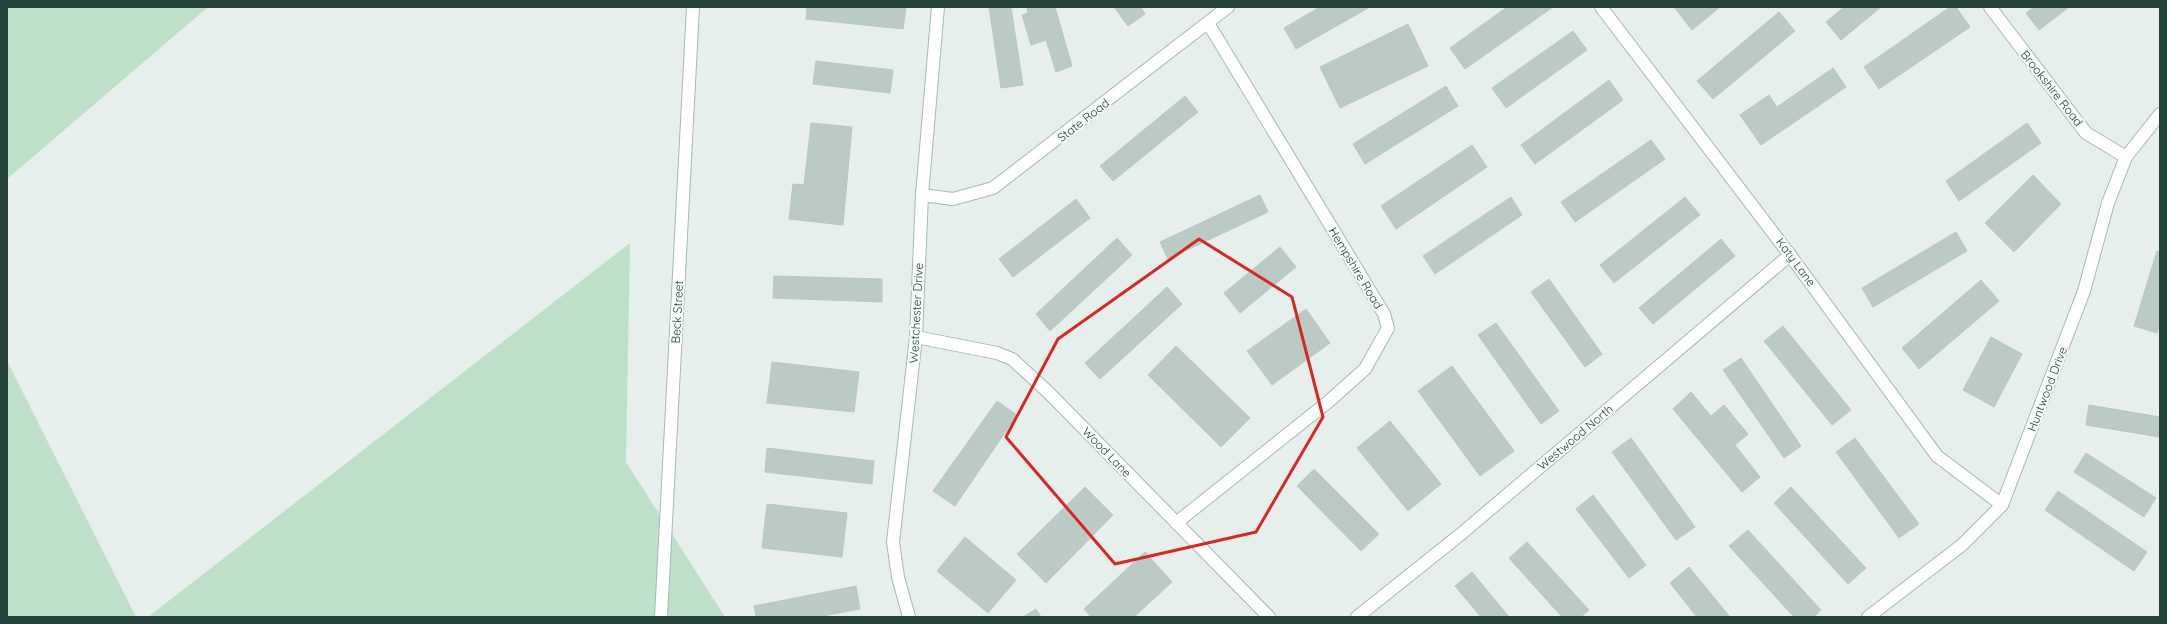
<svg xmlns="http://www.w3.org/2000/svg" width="2167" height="624" viewBox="0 0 2167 624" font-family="Quicksand,sans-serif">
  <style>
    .green { fill: #bfe0c8 }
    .building { fill: #bbcac4; stroke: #b8c9c2 }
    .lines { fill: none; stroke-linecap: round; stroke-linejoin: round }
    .service-casing { stroke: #a8b8b2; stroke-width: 14 }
    .tertiary-casing { stroke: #a8b8b2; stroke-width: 14 }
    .service { stroke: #fff; stroke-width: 12 }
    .tertiary { stroke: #fff; stroke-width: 12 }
    .marked { fill: none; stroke: #d62828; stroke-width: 3; stroke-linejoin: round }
    .labels { text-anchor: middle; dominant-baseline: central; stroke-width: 4; stroke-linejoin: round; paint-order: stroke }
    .street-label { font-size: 12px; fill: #24423a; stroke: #f7fbf9 }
  </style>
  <rect width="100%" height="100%" fill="#e6efeb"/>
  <g class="green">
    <path d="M 7,7 L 208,7 L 7,179 Z"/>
    <path d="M 630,243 L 626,462 L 725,617 L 148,617 Z"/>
    <path d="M 7,361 L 136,617 L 7,617 Z"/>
  </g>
  <g class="building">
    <path d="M 807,7 L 906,7 L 903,29 L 806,19 Z"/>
    <path d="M 989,7 L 1011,7 L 1023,85 L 1001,88 Z"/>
    <path d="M 1027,7 L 1055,7 L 1072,66 L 1056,72 L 1046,40 L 1031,45 L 1022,15 L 1028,13 Z"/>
    <path d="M 1114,7 L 1141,7 L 1145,14 L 1128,26 Z"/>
    <path d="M 1320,7 L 1370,7 L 1296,49 L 1284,28 Z"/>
    <path d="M 1507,7 L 1553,7 L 1465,69 L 1450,48 Z"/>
    <path d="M 1674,7 L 1720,7 L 1692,30 Z"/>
    <path d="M 1844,7 L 1881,7 L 1841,40 L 1826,22 Z"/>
    <path d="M 1950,7 L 1956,7 L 1970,27 L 1879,89 L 1864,67 Z"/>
    <path d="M 2034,7 L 2069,7 L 2039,30 L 2026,13 Z"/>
    <path d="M 1779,12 L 1795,31 L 1713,99 L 1697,81 Z"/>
    <path d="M 1408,24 L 1428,66 L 1340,108 L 1320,67 Z"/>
    <path d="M 1573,31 L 1587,50 L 1506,108 L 1492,88 Z"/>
    <path d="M 816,61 L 893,70 L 890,93 L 813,84 Z"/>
    <path d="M 1833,68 L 1846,87 L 1761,145 L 1740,115 L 1769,95 L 1777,107 Z"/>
    <path d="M 1609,80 L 1623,100 L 1535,164 L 1521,145 Z"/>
    <path d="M 1446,86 L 1458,106 L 1365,164 L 1353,144 Z"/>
    <path d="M 1185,96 L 1198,112 L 1113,181 L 1100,166 Z"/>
    <path d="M 811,123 L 852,127 L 843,225 L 789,219 L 793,184 L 804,185 Z"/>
    <path d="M 2027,123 L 2041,143 L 1959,201 L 1946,181 Z"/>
    <path d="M 1651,140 L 1665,159 L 1575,222 L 1561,202 Z"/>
    <path d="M 1472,145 L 1487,167 L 1396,229 L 1381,206 Z"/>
    <path d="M 2033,175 L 2061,204 L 2014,252 L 1985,223 Z"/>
    <path d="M 1260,195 L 1268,212 L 1168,259 L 1160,242 Z"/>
    <path d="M 1511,197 L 1522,215 L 1435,274 L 1423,256 Z"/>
    <path d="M 1685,197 L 1700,215 L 1614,283 L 1600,265 Z"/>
    <path d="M 1076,199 L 1090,218 L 1013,277 L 999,259 Z"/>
    <path d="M 1956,232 L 1967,251 L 1873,307 L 1862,288 Z"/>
    <path d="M 1117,238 L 1132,255 L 1050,331 L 1036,314 Z"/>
    <path d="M 1721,239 L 1735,256 L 1653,324 L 1639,308 Z"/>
    <path d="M 1280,247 L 1296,267 L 1240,313 L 1224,293 Z"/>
    <path d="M 2157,251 L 2160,252 L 2160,322 L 2157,333 L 2134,326 Z"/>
    <path d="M 774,276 L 882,279 L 882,302 L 773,298 Z"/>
    <path d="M 1549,279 L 1602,354 L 1585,367 L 1531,292 Z"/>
    <path d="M 1981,280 L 1999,301 L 1919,369 L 1902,348 Z"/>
    <path d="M 1167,287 L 1182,304 L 1100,379 L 1085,363 Z"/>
    <path d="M 1306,309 L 1330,343 L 1272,385 L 1247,351 Z"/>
    <path d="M 1496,323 L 1559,411 L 1541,424 L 1478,335 Z"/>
    <path d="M 1783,326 L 1851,410 L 1832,425 L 1764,341 Z"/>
    <path d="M 1991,337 L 2022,354 L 1994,407 L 1963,390 Z"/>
    <path d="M 1176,346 L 1250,418 L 1221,447 L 1148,375 Z"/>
    <path d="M 1741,358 L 1801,446 L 1784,458 L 1723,370 Z"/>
    <path d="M 772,362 L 859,372 L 854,412 L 767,403 Z"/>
    <path d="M 1452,366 L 1514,451 L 1480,476 L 1418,391 Z"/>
    <path d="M 1691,392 L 1711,416 L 1724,405 L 1748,434 L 1735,445 L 1760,477 L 1742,492 L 1673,409 Z"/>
    <path d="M 997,401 L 1017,415 L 955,506 L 933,491 Z"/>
    <path d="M 2089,405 L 2160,417 L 2160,437 L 2086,425 Z"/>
    <path d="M 1390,421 L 1441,484 L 1408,511 L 1357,448 Z"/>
    <path d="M 1631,438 L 1695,527 L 1676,540 L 1612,452 Z"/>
    <path d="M 1855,438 L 1919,524 L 1899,538 L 1836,452 Z"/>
    <path d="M 767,448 L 874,461 L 872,484 L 765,472 Z"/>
    <path d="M 2086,453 L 2156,498 L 2144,517 L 2074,472 Z"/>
    <path d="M 1314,469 L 1379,534 L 1361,551 L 1297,486 Z"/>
    <path d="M 1085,487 L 1113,515 L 1046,583 L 1017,554 Z"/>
    <path d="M 1791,487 L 1866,568 L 1848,584 L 1774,503 Z"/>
    <path d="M 2058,491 L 2147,552 L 2134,571 L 2045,510 Z"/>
    <path d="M 1593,495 L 1646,565 L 1629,578 L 1576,509 Z"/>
    <path d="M 767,504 L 847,513 L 842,557 L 762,548 Z"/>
    <path d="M 1748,530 L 1821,610 L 1814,617 L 1794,617 L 1729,546 Z"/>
    <path d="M 965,537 L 1016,580 L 988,613 L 937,571 Z"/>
    <path d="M 1527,542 L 1589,610 L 1581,617 L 1562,617 L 1509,558 Z"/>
    <path d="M 1145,552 L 1172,582 L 1134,617 L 1091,617 L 1084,609 Z"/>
    <path d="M 1689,567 L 1730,617 L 1697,617 L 1670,583 Z"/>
    <path d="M 1472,572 L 1509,617 L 1481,617 L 1455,586 Z"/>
    <path d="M 856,586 L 860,609 L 818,617 L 756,617 L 754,606 Z"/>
    <path d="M 1036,609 L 1041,617 L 1023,617 Z"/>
  </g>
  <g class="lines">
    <g class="service-casing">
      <g id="service">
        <path d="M 1601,7 L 1790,255 L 1937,456 L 2002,505"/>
        <path d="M 1990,7 L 2086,133 L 2126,157"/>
        <path d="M 922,195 L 953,199 L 993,188 L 1228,7"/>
        <path d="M 916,337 L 997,353 L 1012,359 L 1048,392 L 1269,617"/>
        <path d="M 1176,523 L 1328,402 L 1365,369 L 1388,328 L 1384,314 L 1208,23"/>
        <path d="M 909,617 L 898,577 L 893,542 L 916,337 L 922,195 L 938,7"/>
        <path d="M 1357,617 L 1461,534 L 1790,255"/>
        <path d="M 1868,617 L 1962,545 L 2002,505 L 2084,291 L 2108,203 L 2126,157 L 2160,114"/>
      </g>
    </g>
    <g class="tertiary-casing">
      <path id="tertiary" d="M 661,617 L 693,7"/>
    </g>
    <use href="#service" class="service"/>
    <use href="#tertiary" class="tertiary"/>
  </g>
  <path class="marked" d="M 1199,239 L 1292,297 L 1323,417 L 1256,532 L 1115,564 L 1006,437 L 1058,339 Z"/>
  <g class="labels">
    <g class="street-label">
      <text transform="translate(2052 88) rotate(52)">Brookshire Road</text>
      <text transform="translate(1083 120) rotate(-38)">State Road</text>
      <text transform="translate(1796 262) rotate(53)">Katy Lane</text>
      <text transform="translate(1356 268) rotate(59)">Hempshire Road</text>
      <text transform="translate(677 312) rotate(-87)">Beck Street</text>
      <text transform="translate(916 313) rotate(-87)">Westchester Drive</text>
      <text transform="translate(2047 389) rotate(-69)">Huntwood Drive</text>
      <text transform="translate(1575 437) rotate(-40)">Westwood North</text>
      <text transform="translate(1107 452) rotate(46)">Wood Lane</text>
    </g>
  </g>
  <rect width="2167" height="624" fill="none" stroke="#24423a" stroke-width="16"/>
</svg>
